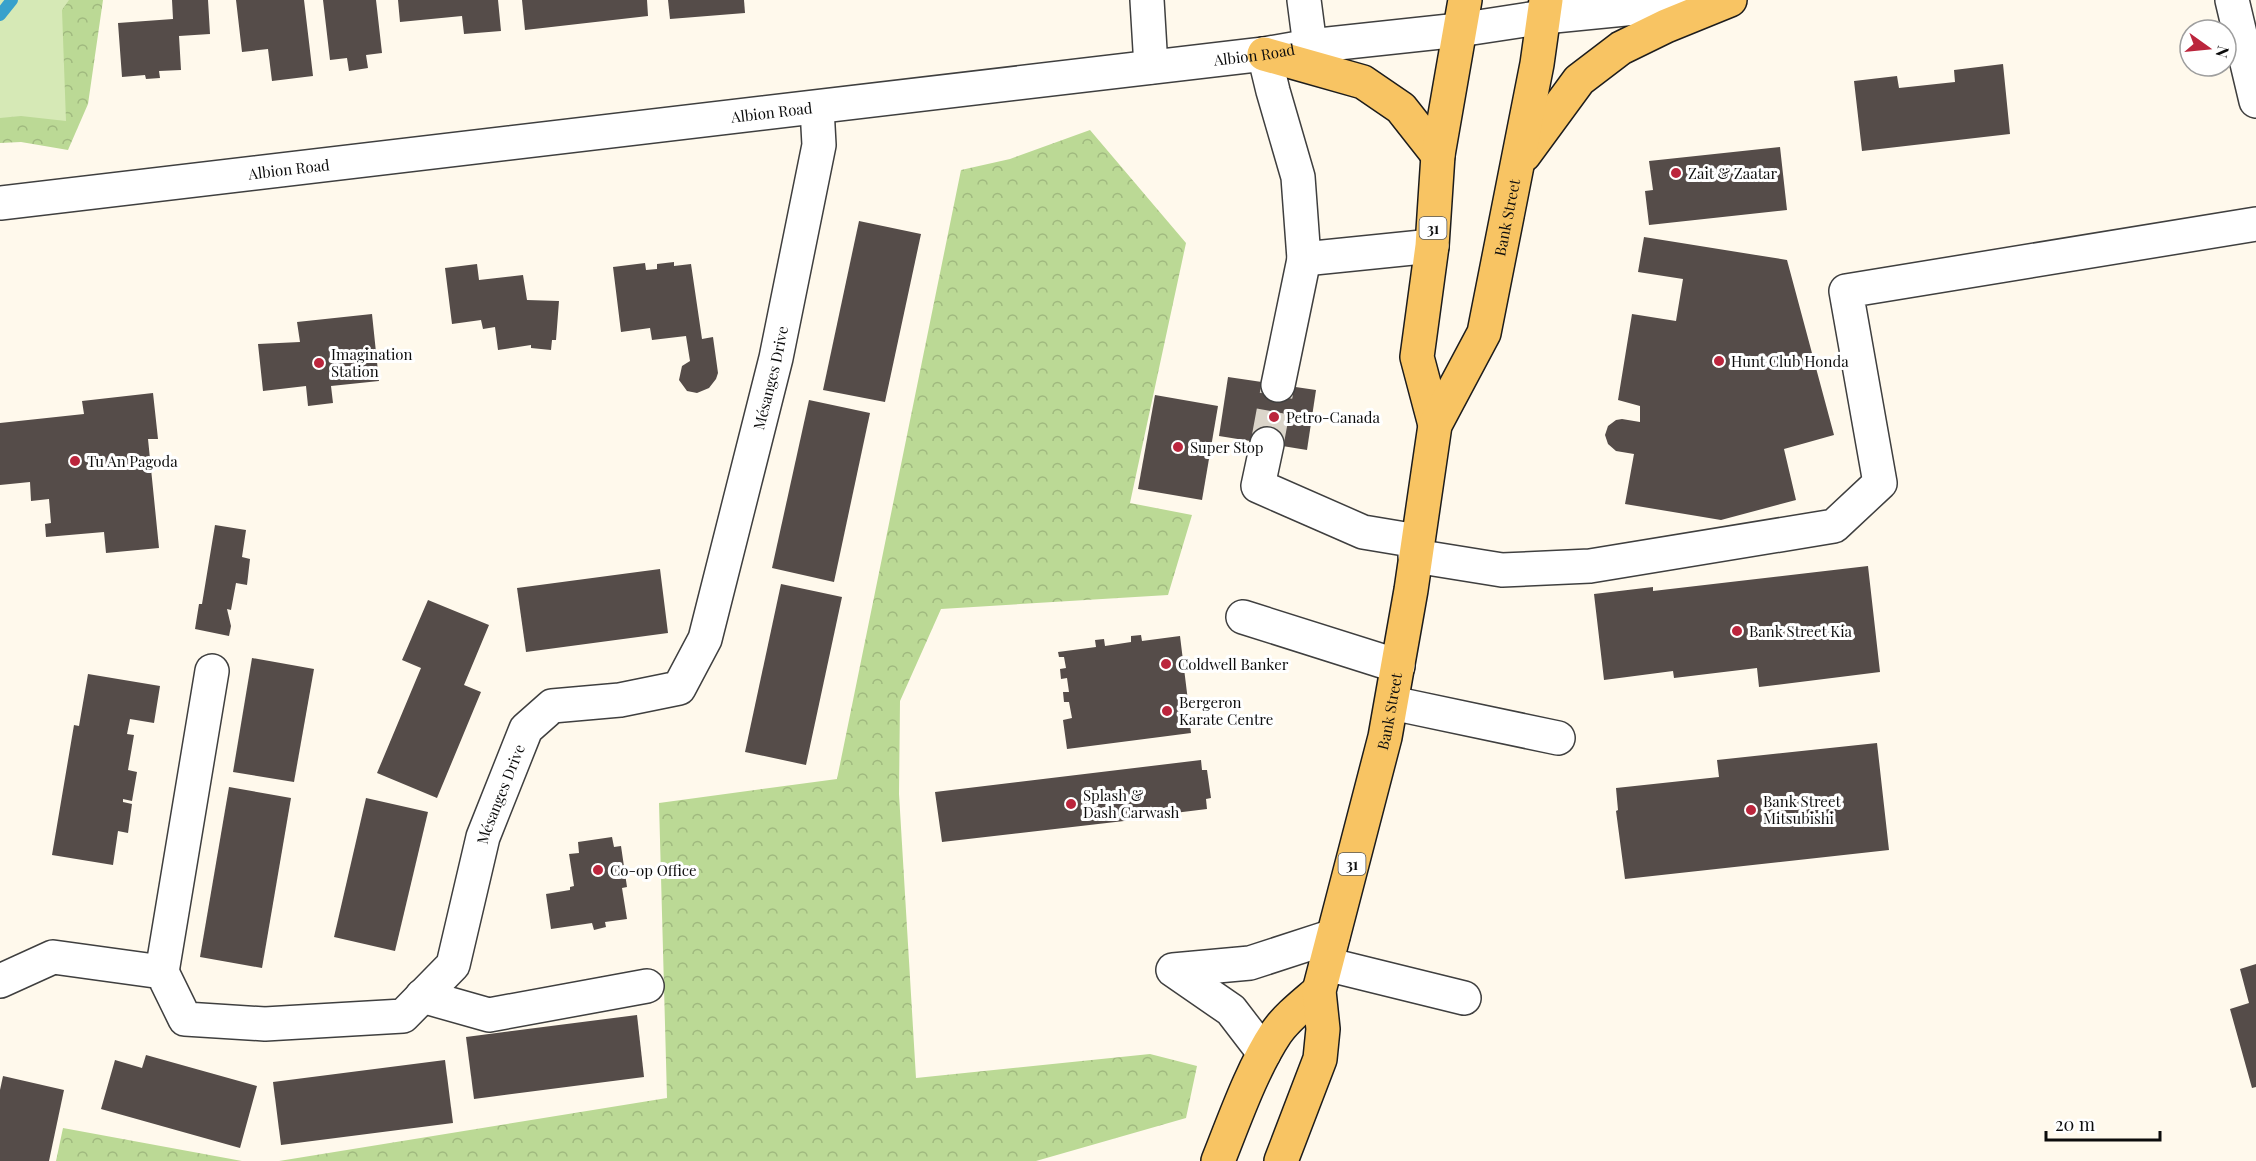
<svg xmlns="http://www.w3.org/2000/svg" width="2256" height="1161" viewBox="0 0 2256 1161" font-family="'Playfair Display',serif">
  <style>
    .forest { fill: url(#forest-crowns) }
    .park { fill: #d6e9b6 }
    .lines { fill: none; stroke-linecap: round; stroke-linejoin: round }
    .stream { stroke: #38a1cc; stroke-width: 12 }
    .building { fill: #554c49 }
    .minor-tunnel { stroke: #dbd5ca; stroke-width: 33; stroke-dasharray: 33 16; stroke-linecap: butt }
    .minor-casing { stroke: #3f3f3f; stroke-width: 36 }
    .major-casing { stroke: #1d1d1d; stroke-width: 36 }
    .minor { stroke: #fff; stroke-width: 33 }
    .major { stroke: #f8c463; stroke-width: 33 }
    .poi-dot { fill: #bb253c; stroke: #fff; stroke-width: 2 }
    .labels { text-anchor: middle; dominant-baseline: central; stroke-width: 6; stroke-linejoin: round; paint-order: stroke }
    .shield { fill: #fff; stroke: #555; stroke-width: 1.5 }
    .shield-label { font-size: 14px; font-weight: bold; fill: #0c0c0c }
    .street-label { font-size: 15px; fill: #0c0c0c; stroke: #fff }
    .poi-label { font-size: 15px; fill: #0c0c0c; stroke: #fff; text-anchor: start }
  </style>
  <defs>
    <pattern id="forest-crowns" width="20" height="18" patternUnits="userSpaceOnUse" patternTransform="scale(1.5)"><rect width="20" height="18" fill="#bbd995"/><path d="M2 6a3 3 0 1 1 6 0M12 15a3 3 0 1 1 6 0" fill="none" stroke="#a0b97f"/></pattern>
  </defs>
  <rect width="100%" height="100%" fill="#fff9ec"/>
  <g class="forest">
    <path d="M 0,0 L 103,0 L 88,104 L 68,150 L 21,142 L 0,143 Z"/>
    <path d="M 1090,130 L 1186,243 L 1130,503 L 1192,515 L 1168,595 L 941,609 L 900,701 L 899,794 L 916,1078 L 1150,1054 L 1197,1066 L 1186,1118 L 1036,1161 L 279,1161 L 667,1098 L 659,803 L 837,779 L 961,170 L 1010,159 Z"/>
    <path d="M 63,1128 L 242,1161 L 56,1161 Z"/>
  </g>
  <path class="park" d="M 0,0 L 69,0 L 62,10 L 66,121 L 21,116 L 0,118 Z"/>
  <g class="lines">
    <path class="stream" d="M 0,15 L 12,0"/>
  </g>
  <g class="building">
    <path d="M 172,0 L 208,0 L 210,34 L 179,36 L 181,70 L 159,71 L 160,78 L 146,79 L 145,75 L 122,77 L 118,23 L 173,19 Z"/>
    <path d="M 236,0 L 304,0 L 313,76 L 272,81 L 268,49 L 242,52 Z"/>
    <path d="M 323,0 L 376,0 L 382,53 L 366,55 L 368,68 L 349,71 L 347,58 L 330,60 Z"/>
    <path d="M 398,0 L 498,0 L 501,31 L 464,34 L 462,16 L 400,22 Z"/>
    <path d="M 522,0 L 647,0 L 648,16 L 525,30 Z"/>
    <path d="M 668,0 L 744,0 L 745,13 L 670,19 Z"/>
    <path d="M 2003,64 L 2010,134 L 1862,151 L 1854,81 L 1897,76 L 1899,88 L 1955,82 L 1954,70 Z"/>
    <path d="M 1780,147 L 1787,210 L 1649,225 L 1645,191 L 1653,190 L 1649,161 Z"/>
    <path d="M 859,221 L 921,234 L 885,402 L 823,390 Z"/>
    <path d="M 1644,237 L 1787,260 L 1834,435 L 1784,449 L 1796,500 L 1721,520 L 1625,504 L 1634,454 L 1616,451 L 1608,444 L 1605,435 L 1608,426 L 1616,420 L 1622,419 L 1640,422 L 1640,406 L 1618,400 L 1632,314 L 1676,321 L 1683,279 L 1638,272 Z"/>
    <path d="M 674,262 L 674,266 L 691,264 L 702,339 L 713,337 L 718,373 L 716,379 L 709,388 L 697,393 L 687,391 L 679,380 L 682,366 L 690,361 L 686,336 L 652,340 L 650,328 L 621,332 L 613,267 L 645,263 L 646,270 L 657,269 L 657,264 Z"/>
    <path d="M 477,264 L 479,280 L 523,275 L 527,300 L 559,301 L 556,340 L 552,340 L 551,350 L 531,348 L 531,345 L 498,350 L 495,327 L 483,329 L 481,320 L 452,324 L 445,268 Z"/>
    <path d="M 372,314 L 379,381 L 331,386 L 333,403 L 308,406 L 306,386 L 263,391 L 258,344 L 300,342 L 297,322 Z"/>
    <path d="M 1228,377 L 1316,390 L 1307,450 L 1219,436 Z"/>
    <path d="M 153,393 L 158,439 L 148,439 L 159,548 L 106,553 L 104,532 L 46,537 L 45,524 L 51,523 L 49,499 L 31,501 L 30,482 L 0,485 L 0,423 L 84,414 L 82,401 Z"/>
    <path d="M 1155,395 L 1218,406 L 1202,500 L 1138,489 Z"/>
    <path d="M 809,400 L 870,413 L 834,582 L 772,568 Z"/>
    <path d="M 215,525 L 246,530 L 242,557 L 250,559 L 247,585 L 236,583 L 231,610 L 227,609 L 231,626 L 229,636 L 195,629 L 199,604 L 202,604 Z"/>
    <path d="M 1868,566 L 1880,672 L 1759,687 L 1757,668 L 1674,678 L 1673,671 L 1604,680 L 1594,594 L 1653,587 L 1653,591 Z"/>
    <path d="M 660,569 L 668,633 L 526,652 L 517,588 Z"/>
    <path d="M 781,584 L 842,597 L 806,765 L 745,752 Z"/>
    <path d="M 428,600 L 489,625 L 464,685 L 481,692 L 437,798 L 377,773 L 421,668 L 402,660 Z"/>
    <path d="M 1141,635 L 1142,641 L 1180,636 L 1188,701 L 1182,701 L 1186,727 L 1190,726 L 1191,733 L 1067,749 L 1063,720 L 1072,718 L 1069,702 L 1064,702 L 1063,692 L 1069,692 L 1067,678 L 1061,679 L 1060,669 L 1066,668 L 1064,657 L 1059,657 L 1058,652 L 1096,647 L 1095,640 L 1104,639 L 1105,646 L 1131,642 L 1131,636 Z"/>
    <path d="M 252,658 L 314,669 L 294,782 L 233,772 Z"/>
    <path d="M 88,674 L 160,686 L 154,723 L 130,719 L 127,734 L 134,735 L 128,770 L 137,772 L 132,801 L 123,799 L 123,802 L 132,804 L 128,833 L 118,831 L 113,865 L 52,855 L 74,725 L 79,726 Z"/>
    <path d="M 1877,743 L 1889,850 L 1625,879 L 1616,811 L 1618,810 L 1616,788 L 1719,777 L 1717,760 Z"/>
    <path d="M 1201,760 L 1202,770 L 1207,770 L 1211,798 L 1206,799 L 1207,809 L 1150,816 L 1150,818 L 942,842 L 935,792 Z"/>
    <path d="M 229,787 L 291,798 L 262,968 L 200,957 Z"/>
    <path d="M 366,798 L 428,812 L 395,951 L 334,937 Z"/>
    <path d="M 612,837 L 614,847 L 621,846 L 627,887 L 622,888 L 627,919 L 605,922 L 606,927 L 594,930 L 592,923 L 551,929 L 546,894 L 570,890 L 570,887 L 574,886 L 569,854 L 579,853 L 578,842 Z"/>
    <path d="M 2256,964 L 2256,1087 L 2252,1088 L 2230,1009 L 2249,1003 L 2240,969 Z"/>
    <path d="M 637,1015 L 644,1077 L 474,1099 L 466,1037 Z"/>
    <path d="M 146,1055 L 257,1086 L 240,1148 L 101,1109 L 115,1060 L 142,1068 Z"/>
    <path d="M 445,1060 L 453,1123 L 281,1145 L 273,1082 Z"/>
    <path d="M 3,1076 L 64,1090 L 49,1161 L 0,1161 L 0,1090 Z"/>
  </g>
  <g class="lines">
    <path class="minor-tunnel" d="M 1267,444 L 1278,385"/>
    <g class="minor-casing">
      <g id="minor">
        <path d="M 1147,0 L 1151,67"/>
        <path d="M 1304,0 L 1310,46"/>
        <path d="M 2232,0 L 2256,101"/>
        <path d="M 1264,54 L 1273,91 L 1298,177 L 1304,259 L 1432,246"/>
        <path id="s1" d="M 0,203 L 1264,54 L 1310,46 L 1459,30 L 1544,17 L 1716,0"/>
        <path d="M 1278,385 L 1304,259"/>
        <path d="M 1267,444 L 1258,486 L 1363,532 L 1417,541"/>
        <path d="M 1415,556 L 1502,570 L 1590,566 L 1834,526 L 1880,483 L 1846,291 L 2256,224"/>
        <path d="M 1243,617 L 1398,666"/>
        <path d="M 1392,703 L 1558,738"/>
        <path d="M 1326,964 L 1464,998"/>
        <path d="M 162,972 L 212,671"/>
        <path id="s2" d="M 0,981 L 53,957 L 162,972 L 185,1019 L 265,1024 L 403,1016 L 453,965 L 483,837 L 526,729 L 552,706 L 620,700 L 679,688 L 705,639 L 776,358 L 819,145 L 817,108"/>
        <path d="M 422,996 L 489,1015 L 647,986"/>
        <path d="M 1264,1053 L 1231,1010 L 1173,970 L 1250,963 L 1333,936"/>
      </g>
    </g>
    <g class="major-casing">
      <g id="major">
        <path d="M 1264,54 L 1363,82 L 1401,108 L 1438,155"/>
        <path d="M 1524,155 L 1579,80 L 1621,48 L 1666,26 L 1730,0"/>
        <path d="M 1435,425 L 1417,357 L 1432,246 L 1438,155 L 1465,0"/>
        <path d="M 1218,1161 C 1234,1121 1252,1069 1276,1033 C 1287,1017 1304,1004 1319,991"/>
        <path id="s3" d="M 1281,1161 L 1320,1059 L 1323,1029 L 1319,991 L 1385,737 L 1411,590 L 1435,425 L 1484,333 L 1537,64 L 1546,0"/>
      </g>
    </g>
    <use href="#minor" class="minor"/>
    <use href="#major" class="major"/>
  </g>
  <g class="poi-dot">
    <circle cx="1676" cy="173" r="6"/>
    <circle cx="1719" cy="361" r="6"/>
    <circle cx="319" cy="363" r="6"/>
    <circle cx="1274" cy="417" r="6"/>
    <circle cx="1178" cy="447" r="6"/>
    <circle cx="75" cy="461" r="6"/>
    <circle cx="1737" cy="631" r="6"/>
    <circle cx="1166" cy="664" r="6"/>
    <circle cx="1167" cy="711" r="6"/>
    <circle cx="1071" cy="804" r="6"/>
    <circle cx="1751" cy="810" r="6"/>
    <circle cx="598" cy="870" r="6"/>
  </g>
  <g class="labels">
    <g class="shield">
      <rect x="1419.5" y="217" width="27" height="22" rx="4.5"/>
      <rect x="1338.5" y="853" width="27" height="22" rx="4.5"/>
    </g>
    <g class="shield-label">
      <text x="1433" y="228">31</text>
      <text x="1352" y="864">31</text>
    </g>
    <g class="street-label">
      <text stroke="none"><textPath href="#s1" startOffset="1263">Albion Road</textPath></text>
      <text stroke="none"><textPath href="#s1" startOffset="777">Albion Road</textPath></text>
      <text stroke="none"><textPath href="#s1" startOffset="291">Albion Road</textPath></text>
      <text stroke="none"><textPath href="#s3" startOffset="978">Bank Street</textPath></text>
      <text stroke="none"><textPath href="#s2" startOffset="1246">Mésanges Drive</textPath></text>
      <text stroke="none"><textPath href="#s3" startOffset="466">Bank Street</textPath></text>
      <text stroke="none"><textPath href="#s2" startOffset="688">Mésanges Drive</textPath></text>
    </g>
    <g class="poi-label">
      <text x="1688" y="173">Zait &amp; Zaatar</text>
      <text x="331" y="354">Imagination<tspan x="331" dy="17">Station</tspan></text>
      <text x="1731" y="361">Hunt Club Honda</text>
      <text x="1286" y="417">Petro-Canada</text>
      <text x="1190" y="447">Super Stop</text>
      <text x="87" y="461">Tu An Pagoda</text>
      <text x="1749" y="631">Bank Street Kia</text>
      <text x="1178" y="664">Coldwell Banker</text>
      <text x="1179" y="702">Bergeron<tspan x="1179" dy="17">Karate Centre</tspan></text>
      <text x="1083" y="795">Splash &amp;<tspan x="1083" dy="17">Dash Carwash</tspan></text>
      <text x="1763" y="801">Bank Street<tspan x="1763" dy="17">Mitsubishi</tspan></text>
      <text x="610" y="870">Co-op Office</text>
    </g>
  </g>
  <g transform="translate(2208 48) rotate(105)"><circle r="28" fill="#ffffff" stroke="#9e9e9e" stroke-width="1.5"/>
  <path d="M0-4.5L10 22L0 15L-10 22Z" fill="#bb253c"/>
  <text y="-9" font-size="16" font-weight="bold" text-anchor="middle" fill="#0c0c0c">N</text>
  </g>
  <path d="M2046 1131v9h114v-9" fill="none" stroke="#0c0c0c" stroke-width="3"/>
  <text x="2055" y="1131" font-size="18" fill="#0c0c0c" stroke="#ffffff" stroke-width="4.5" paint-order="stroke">20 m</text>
</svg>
